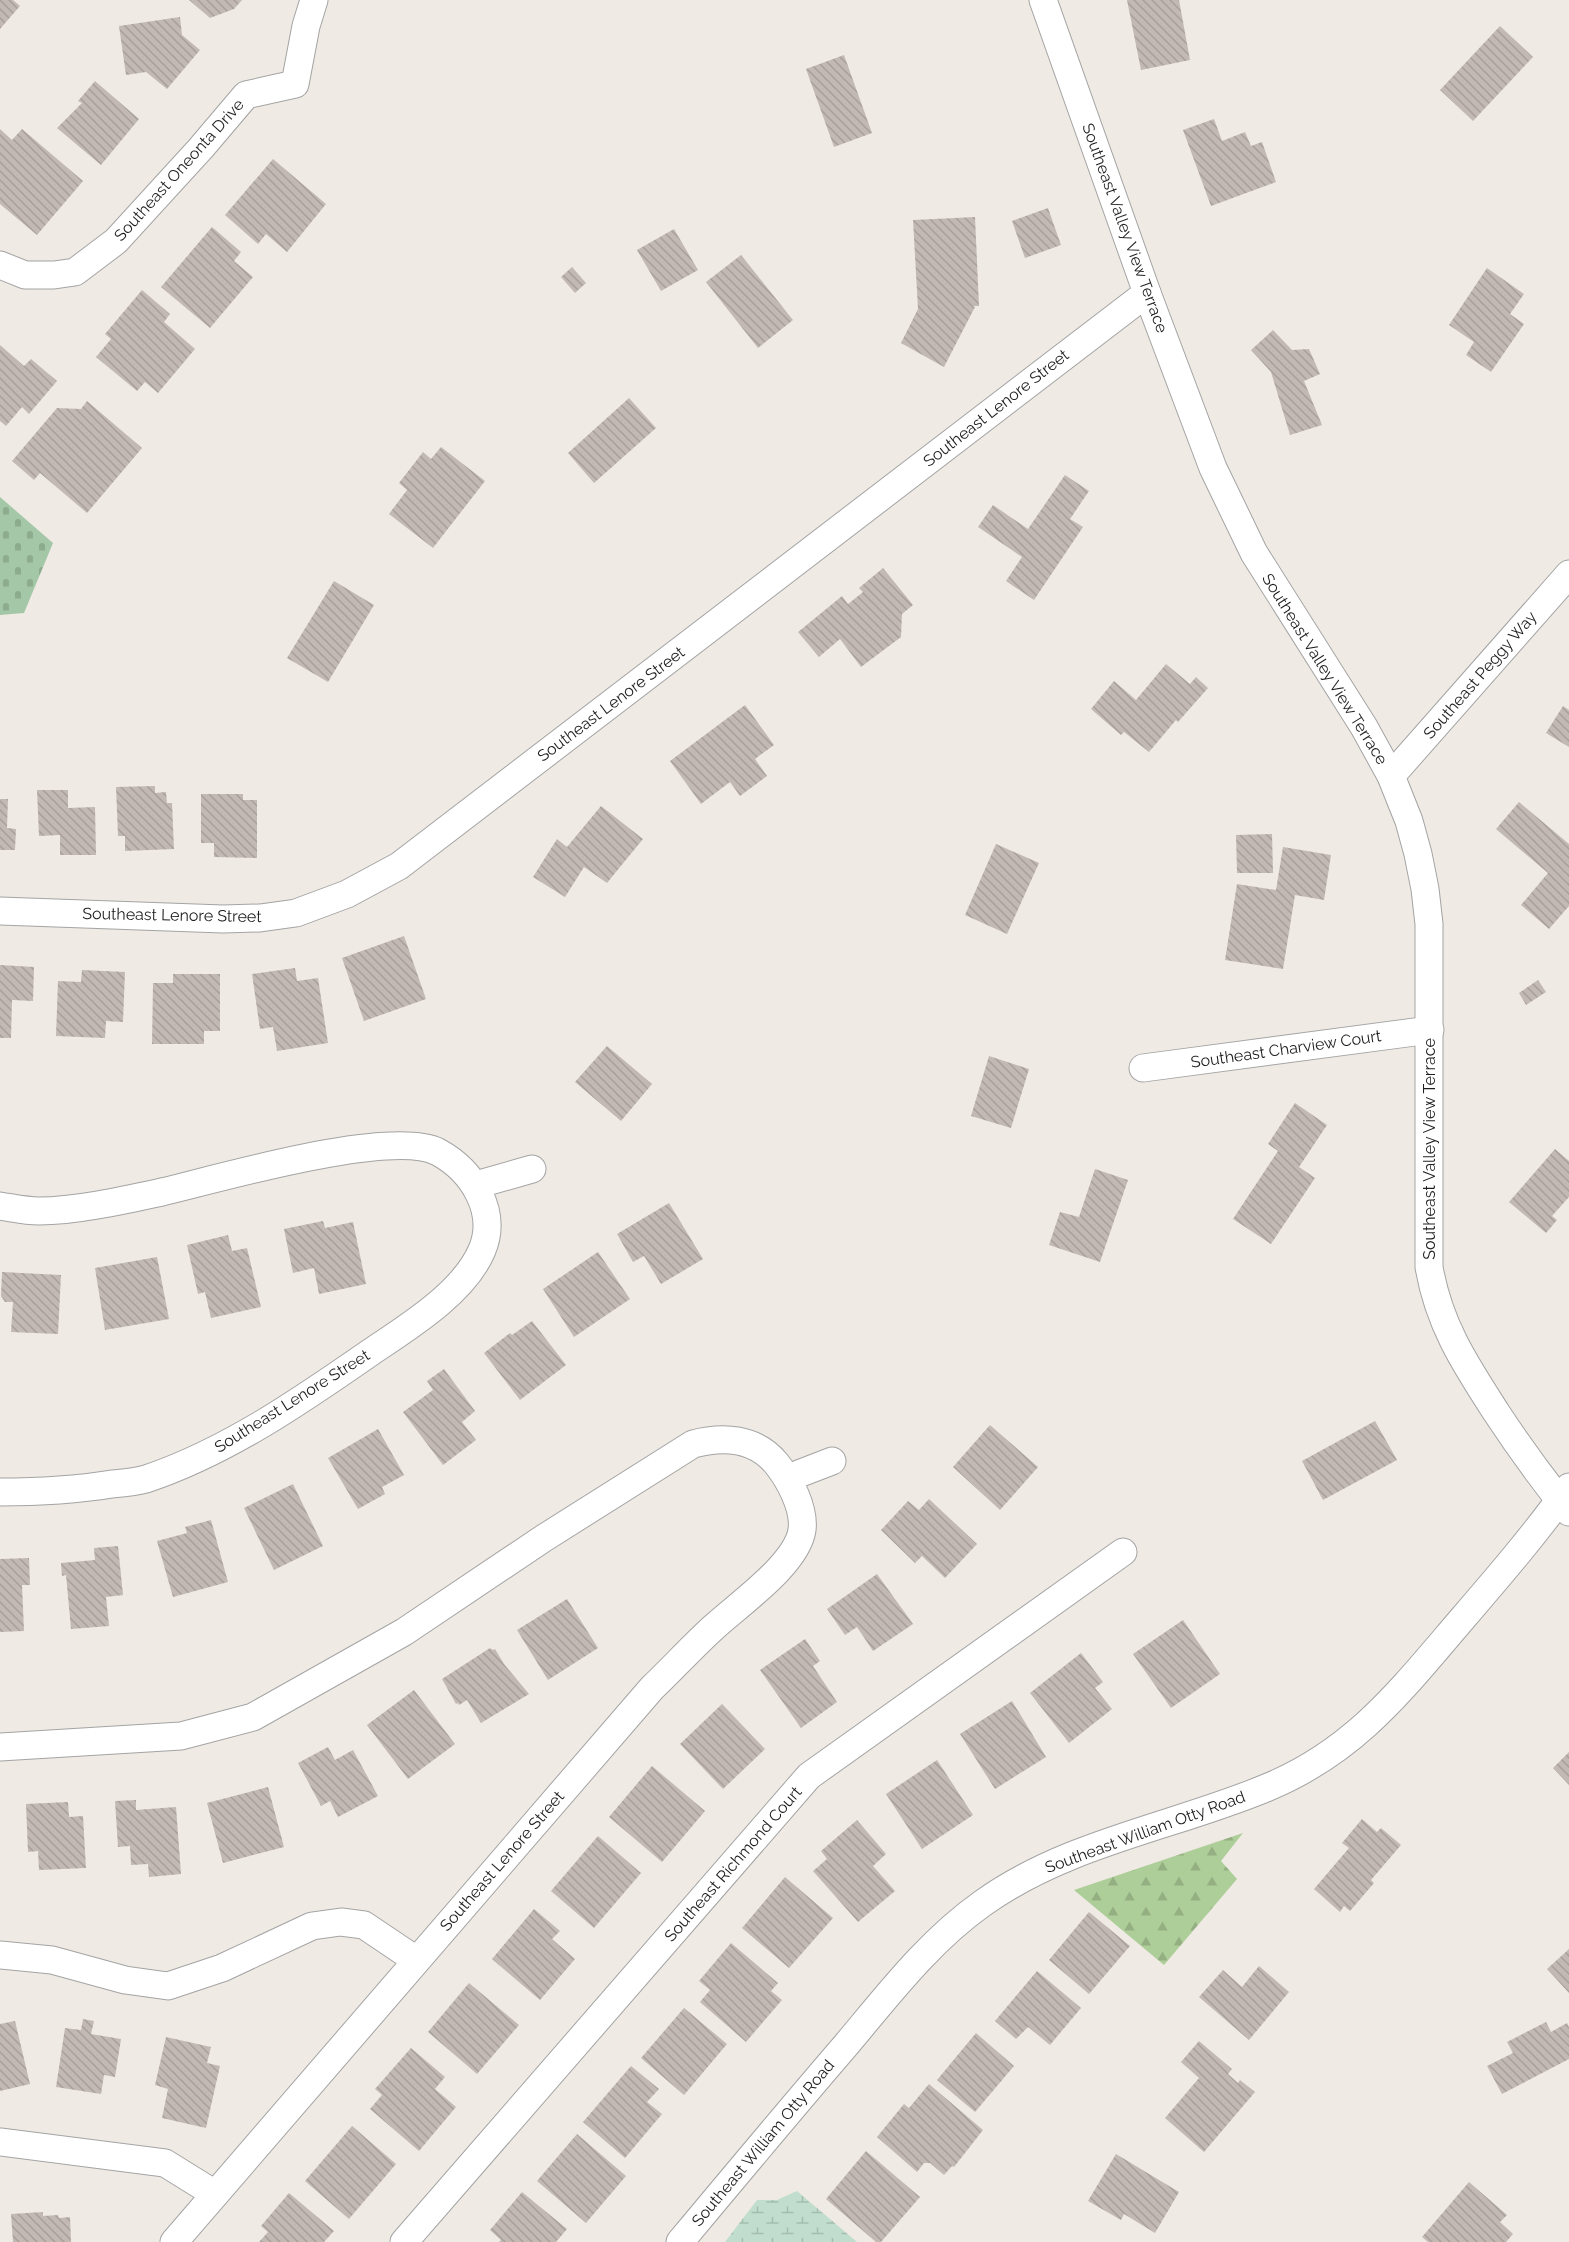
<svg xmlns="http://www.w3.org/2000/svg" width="1569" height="2242" viewBox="0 0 1569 2242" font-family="Raleway,sans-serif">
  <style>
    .forest { fill: url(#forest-firs) }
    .wetland { fill: url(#wetland-marsh) }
    .cemetery { fill: url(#cemetery-stones) }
    .building { fill: url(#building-back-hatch) }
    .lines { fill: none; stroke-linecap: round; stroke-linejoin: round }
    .minor-casing { stroke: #a4a4a4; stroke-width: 29 }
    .minor { stroke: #fff; stroke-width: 27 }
    .labels { text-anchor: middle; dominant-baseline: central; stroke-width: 4.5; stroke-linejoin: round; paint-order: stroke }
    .street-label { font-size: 16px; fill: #1d1d1d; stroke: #fff }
  </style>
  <defs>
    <pattern id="forest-firs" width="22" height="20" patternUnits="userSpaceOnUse" patternTransform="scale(1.5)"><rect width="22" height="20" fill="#adce98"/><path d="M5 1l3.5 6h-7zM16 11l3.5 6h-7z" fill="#94b083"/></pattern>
    <pattern id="wetland-marsh" width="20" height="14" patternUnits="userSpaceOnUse" patternTransform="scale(1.5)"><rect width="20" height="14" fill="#c0ddcd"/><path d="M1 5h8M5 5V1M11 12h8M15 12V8" fill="none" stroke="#a5bdb0"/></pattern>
    <pattern id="cemetery-stones" width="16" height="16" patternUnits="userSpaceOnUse" patternTransform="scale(1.5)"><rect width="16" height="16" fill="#a4c8a7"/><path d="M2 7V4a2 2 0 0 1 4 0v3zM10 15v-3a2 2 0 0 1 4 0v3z" fill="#8dab8f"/></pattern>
    <pattern id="building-back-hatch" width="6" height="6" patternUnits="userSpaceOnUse" patternTransform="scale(1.5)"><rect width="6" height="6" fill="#c3b9b3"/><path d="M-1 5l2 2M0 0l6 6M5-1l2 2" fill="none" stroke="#a79f9a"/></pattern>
  </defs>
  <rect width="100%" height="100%" fill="#efeae3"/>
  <path class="forest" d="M 1243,1833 L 1221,1861 L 1237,1879 L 1164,1965 L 1074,1890 Z"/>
  <path class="wetland" d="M 797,2191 L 857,2242 L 725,2242 L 757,2200 L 777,2200 Z"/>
  <path class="cemetery" d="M 0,497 L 53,543 L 24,613 L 0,615 Z"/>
  <g class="building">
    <path d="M 0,0 L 13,0 L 20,6 L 0,29 Z"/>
    <path d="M 189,0 L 242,0 L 234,9 L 210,18 Z"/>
    <path d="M 1127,0 L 1179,0 L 1190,60 L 1141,70 Z"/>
    <path d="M 180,17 L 182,35 L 200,50 L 167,89 L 146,72 L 126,75 L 119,26 Z"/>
    <path d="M 1500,26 L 1533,57 L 1473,121 L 1440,90 Z"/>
    <path d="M 844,55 L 872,133 L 834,147 L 806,69 Z"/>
    <path d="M 95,81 L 139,119 L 101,165 L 57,128 L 82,103 L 78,101 Z"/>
    <path d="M 1214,119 L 1222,141 L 1245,132 L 1251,146 L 1262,142 L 1276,182 L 1211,206 L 1183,130 Z"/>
    <path d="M 0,129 L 12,140 L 22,129 L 83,181 L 37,235 L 0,204 Z"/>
    <path d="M 273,159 L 326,204 L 287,252 L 266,234 L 258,244 L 225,215 Z"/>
    <path d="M 1048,208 L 1061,245 L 1025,258 L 1012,221 Z"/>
    <path d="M 975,217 L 979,306 L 973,306 L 975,307 L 944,367 L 901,343 L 918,309 L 913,220 Z"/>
    <path d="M 212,227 L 241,252 L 234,261 L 253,277 L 210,328 L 161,287 Z"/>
    <path d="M 674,229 L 698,270 L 661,291 L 637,250 Z"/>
    <path d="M 741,255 L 793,320 L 758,348 L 706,282 Z"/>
    <path d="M 572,267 L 586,283 L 575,293 L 561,277 Z"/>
    <path d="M 1487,268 L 1524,294 L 1510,314 L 1524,324 L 1491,372 L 1466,355 L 1474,342 L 1449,325 Z"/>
    <path d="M 142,290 L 170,314 L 164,322 L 195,349 L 158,393 L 145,382 L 137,391 L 96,357 L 111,339 L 105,334 Z"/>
    <path d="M 1273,330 L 1292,350 L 1309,349 L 1320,374 L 1304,381 L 1322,425 L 1290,435 L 1271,372 L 1251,350 Z"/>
    <path d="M 0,345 L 24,366 L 31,359 L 57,381 L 29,414 L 22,407 L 6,426 L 0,421 Z"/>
    <path d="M 629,398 L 656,428 L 594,483 L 568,453 Z"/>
    <path d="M 87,401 L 142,448 L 87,513 L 40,473 L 34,480 L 12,461 L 57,408 L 81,409 Z"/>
    <path d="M 441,447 L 485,481 L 433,548 L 389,514 L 407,490 L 399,483 L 423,452 L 431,459 Z"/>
    <path d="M 1065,475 L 1089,491 L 1070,519 L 1083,527 L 1034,600 L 1006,581 L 1022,557 L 978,527 L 993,505 L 1028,529 Z"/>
    <path d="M 883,568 L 913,605 L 902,614 L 901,637 L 861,667 L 840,639 L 819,657 L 798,632 L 842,596 L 848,604 L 863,592 L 859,588 Z"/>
    <path d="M 334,581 L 374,605 L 328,682 L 287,658 Z"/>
    <path d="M 1166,664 L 1190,684 L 1196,677 L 1208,688 L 1178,722 L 1176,720 L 1149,752 L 1124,732 L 1121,735 L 1091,709 L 1114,681 L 1136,700 Z"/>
    <path d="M 745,705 L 774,745 L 755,759 L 767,776 L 740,796 L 730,782 L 701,804 L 670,761 Z"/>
    <path d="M 1563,706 L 1569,710 L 1569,747 L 1546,733 Z"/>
    <path d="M 155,786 L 155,793 L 166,792 L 167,803 L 172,803 L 174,849 L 125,851 L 125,836 L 118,836 L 116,787 Z"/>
    <path d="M 37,790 L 68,790 L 68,808 L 95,807 L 96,855 L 60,855 L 60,835 L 39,836 Z"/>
    <path d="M 201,794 L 243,794 L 243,800 L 257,800 L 257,858 L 214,857 L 214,843 L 201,843 Z"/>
    <path d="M 0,799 L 8,799 L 7,828 L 16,829 L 15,850 L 0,850 Z"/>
    <path d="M 1519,802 L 1569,844 L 1569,906 L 1549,929 L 1521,905 L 1548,873 L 1496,829 Z"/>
    <path d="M 601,806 L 643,839 L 607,883 L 584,867 L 565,897 L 533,877 L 557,839 L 567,847 Z"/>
    <path d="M 1272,834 L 1273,873 L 1237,873 L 1236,835 Z"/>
    <path d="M 996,844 L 1039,863 L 1007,934 L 965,915 Z"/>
    <path d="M 1283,847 L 1331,855 L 1324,900 L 1295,895 L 1283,969 L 1225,960 L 1237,884 L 1276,890 Z"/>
    <path d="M 404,936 L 426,999 L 364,1021 L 342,958 Z"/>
    <path d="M 0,965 L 34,967 L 33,1001 L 12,1000 L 11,1038 L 0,1038 Z"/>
    <path d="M 295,968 L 297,981 L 318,978 L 328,1043 L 277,1051 L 273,1027 L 260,1029 L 252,974 Z"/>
    <path d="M 82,970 L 125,972 L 123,1022 L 106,1021 L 105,1038 L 56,1036 L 58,981 L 81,982 Z"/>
    <path d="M 173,974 L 220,974 L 220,1031 L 204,1031 L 204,1044 L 152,1044 L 153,983 L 173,983 Z"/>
    <path d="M 1538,980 L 1546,992 L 1526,1005 L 1519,993 Z"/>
    <path d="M 607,1046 L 652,1084 L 621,1121 L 575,1082 Z"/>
    <path d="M 989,1056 L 1029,1069 L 1011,1128 L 971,1116 Z"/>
    <path d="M 1295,1103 L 1327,1125 L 1299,1167 L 1315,1178 L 1271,1244 L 1233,1219 L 1278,1151 L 1268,1144 Z"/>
    <path d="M 1555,1149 L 1569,1161 L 1569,1197 L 1552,1216 L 1557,1220 L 1546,1233 L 1509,1202 Z"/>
    <path d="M 1095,1169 L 1128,1180 L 1100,1262 L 1049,1245 L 1060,1212 L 1079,1217 Z"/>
    <path d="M 669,1203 L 703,1259 L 661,1284 L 644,1256 L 633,1262 L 617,1234 Z"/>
    <path d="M 323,1221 L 325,1228 L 353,1222 L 366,1284 L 319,1294 L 314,1268 L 293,1273 L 284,1229 Z"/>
    <path d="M 228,1235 L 232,1251 L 247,1248 L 261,1307 L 211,1318 L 205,1292 L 198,1294 L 187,1245 Z"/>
    <path d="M 598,1252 L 630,1299 L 574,1337 L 543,1289 Z"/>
    <path d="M 157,1257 L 169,1319 L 105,1330 L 95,1268 Z"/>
    <path d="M 2,1272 L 61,1275 L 58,1334 L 11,1332 L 13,1302 L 5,1302 L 1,1296 Z"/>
    <path d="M 532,1321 L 566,1365 L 520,1400 L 484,1353 L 510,1333 L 512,1335 Z"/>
    <path d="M 444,1369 L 475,1411 L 462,1422 L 476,1440 L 443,1465 L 403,1412 L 433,1390 L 427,1381 Z"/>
    <path d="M 1375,1421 L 1397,1460 L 1323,1500 L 1302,1461 Z"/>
    <path d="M 990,1425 L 1038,1467 L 1000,1510 L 953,1467 Z"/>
    <path d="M 378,1429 L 404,1475 L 382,1487 L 385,1494 L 358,1509 L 328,1458 Z"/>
    <path d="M 293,1484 L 323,1546 L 274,1570 L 244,1508 Z"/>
    <path d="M 929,1499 L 977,1544 L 945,1578 L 922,1556 L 915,1563 L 881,1530 L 908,1501 L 919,1510 Z"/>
    <path d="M 211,1520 L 228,1582 L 173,1597 L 157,1541 L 187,1533 L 185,1527 Z"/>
    <path d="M 118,1546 L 123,1595 L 106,1597 L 109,1626 L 71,1629 L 66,1575 L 62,1576 L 61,1563 L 95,1560 L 94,1548 Z"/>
    <path d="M 29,1558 L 30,1585 L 22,1585 L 24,1631 L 0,1632 L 0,1559 Z"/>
    <path d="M 877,1574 L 913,1624 L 873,1651 L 857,1627 L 845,1635 L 827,1609 Z"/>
    <path d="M 567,1599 L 598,1648 L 548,1680 L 517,1630 Z"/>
    <path d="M 1183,1620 L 1220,1674 L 1171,1708 L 1133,1654 Z"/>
    <path d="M 805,1639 L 820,1661 L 813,1666 L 837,1702 L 801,1728 L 760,1670 Z"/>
    <path d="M 490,1648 L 493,1650 L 495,1649 L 504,1664 L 529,1694 L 481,1723 L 467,1700 L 459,1705 L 458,1703 L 456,1704 L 442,1679 Z"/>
    <path d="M 1081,1653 L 1103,1682 L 1095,1688 L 1112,1709 L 1069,1743 L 1030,1693 Z"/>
    <path d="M 414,1690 L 455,1744 L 408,1779 L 367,1725 Z"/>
    <path d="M 1012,1701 L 1046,1757 L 995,1789 L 960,1734 Z"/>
    <path d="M 722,1704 L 765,1749 L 723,1789 L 680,1744 Z"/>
    <path d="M 328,1747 L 335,1760 L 353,1750 L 378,1796 L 338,1817 L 330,1801 L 321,1806 L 298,1763 Z"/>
    <path d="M 1569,1752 L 1569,1785 L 1553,1768 Z"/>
    <path d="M 937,1760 L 973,1815 L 922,1849 L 886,1794 Z"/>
    <path d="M 652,1766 L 705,1811 L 662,1862 L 609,1817 Z"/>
    <path d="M 268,1787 L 284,1847 L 223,1863 L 207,1803 Z"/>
    <path d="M 136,1800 L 136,1810 L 176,1807 L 181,1874 L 149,1877 L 148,1864 L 131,1865 L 130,1846 L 118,1847 L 115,1801 Z"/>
    <path d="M 68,1802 L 69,1817 L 83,1816 L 86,1868 L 39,1870 L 38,1851 L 28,1852 L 26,1804 Z"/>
    <path d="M 1362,1819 L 1377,1832 L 1381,1828 L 1401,1845 L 1371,1880 L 1374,1883 L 1350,1911 L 1344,1906 L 1340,1912 L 1314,1889 L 1349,1848 L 1342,1843 Z"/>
    <path d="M 857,1820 L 886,1854 L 873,1866 L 895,1891 L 858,1922 L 813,1871 L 827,1859 L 821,1851 Z"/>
    <path d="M 598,1836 L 641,1873 L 594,1928 L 551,1891 Z"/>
    <path d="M 785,1877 L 833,1918 L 789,1968 L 742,1928 Z"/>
    <path d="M 534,1909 L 560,1931 L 552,1939 L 575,1959 L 540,2000 L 492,1959 Z"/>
    <path d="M 1089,1912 L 1130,1946 L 1089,1994 L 1049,1960 Z"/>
    <path d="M 731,1943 L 778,1983 L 771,1991 L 782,2000 L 746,2042 L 700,2002 L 710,1990 L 699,1981 Z"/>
    <path d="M 1569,1949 L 1569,1993 L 1547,1969 Z"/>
    <path d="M 1259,1966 L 1289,1992 L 1249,2040 L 1199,1997 L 1223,1970 L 1242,1987 Z"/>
    <path d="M 1037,1971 L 1081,2008 L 1050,2045 L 1028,2027 L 1016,2039 L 995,2021 Z"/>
    <path d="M 469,1983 L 519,2025 L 477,2074 L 428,2032 Z"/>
    <path d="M 684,2008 L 727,2044 L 684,2095 L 641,2058 Z"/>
    <path d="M 83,2019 L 94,2021 L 91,2034 L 121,2039 L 115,2077 L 104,2075 L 101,2094 L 56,2087 L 65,2028 L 81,2030 Z"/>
    <path d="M 15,2021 L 30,2084 L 0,2091 L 0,2024 Z"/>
    <path d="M 1546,2022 L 1551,2032 L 1567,2023 L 1569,2027 L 1569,2059 L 1502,2094 L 1487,2066 L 1513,2053 L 1507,2042 Z"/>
    <path d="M 976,2033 L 1014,2066 L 975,2112 L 937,2080 Z"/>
    <path d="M 166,2037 L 211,2047 L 207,2063 L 220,2066 L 206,2128 L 162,2118 L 168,2089 L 155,2085 Z"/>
    <path d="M 1199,2041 L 1232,2069 L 1228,2074 L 1238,2083 L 1240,2080 L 1255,2092 L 1204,2152 L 1165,2118 L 1199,2078 L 1181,2062 Z"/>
    <path d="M 411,2048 L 445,2077 L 435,2089 L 456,2107 L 419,2151 L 370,2109 L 382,2095 L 375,2089 Z"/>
    <path d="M 631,2066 L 659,2089 L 647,2102 L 662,2114 L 625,2158 L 583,2122 Z"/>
    <path d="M 929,2084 L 983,2130 L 954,2167 L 952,2166 L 944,2175 L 930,2163 L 924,2163 L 917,2172 L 877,2137 L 904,2104 L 909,2108 Z"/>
    <path d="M 352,2126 L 396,2164 L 349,2219 L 305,2181 Z"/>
    <path d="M 577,2134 L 626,2176 L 586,2223 L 537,2181 Z"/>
    <path d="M 866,2151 L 920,2197 L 881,2242 L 876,2242 L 826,2199 Z"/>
    <path d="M 1116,2154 L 1179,2192 L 1155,2233 L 1124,2214 L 1121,2220 L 1088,2201 Z"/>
    <path d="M 1469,2182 L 1507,2215 L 1500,2222 L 1513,2234 L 1506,2242 L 1428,2242 L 1422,2237 Z"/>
    <path d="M 522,2192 L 567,2229 L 556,2242 L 499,2242 L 501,2240 L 490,2230 Z"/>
    <path d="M 289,2193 L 334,2231 L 324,2242 L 259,2242 L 268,2232 L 261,2226 Z"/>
    <path d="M 43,2212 L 43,2216 L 58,2215 L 59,2218 L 70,2217 L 71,2242 L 13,2242 L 11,2214 Z"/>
  </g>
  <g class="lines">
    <g class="minor-casing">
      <g id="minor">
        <path d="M 1043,0 L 1147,293 L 1213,468 L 1254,553 L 1364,727 L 1391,776 L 1409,821 L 1418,854 L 1425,889 L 1429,924 L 1429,1267 C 1439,1325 1465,1364 1496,1412 C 1519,1447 1543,1480 1569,1512"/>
        <path d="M 0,265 L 25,275 L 54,275 L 75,272 L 116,241 L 201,148 L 246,95 L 295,84 L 306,26 L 314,0"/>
        <path d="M 1391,776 L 1569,574"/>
        <path d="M 0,911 L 223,919 L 260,918 L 296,913 L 347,894 L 399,866 L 1147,293"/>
        <path d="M 1143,1068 L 1430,1030"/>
        <path d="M 476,1185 L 532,1169"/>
        <path d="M 0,1206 C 13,1208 26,1211 39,1211 C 76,1211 125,1200 162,1192 C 217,1179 391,1128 438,1152 C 473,1171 498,1212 482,1250 C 464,1293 408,1327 371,1352 C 302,1400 227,1452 146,1479 C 135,1482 123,1483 112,1484 C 75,1490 38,1492 0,1492"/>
        <path d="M 788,1478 L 832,1461"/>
        <path d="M 0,1747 L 181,1736 L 253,1717 L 404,1632 L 544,1538 L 693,1444 C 723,1436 755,1438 776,1463 C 789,1479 805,1508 802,1530 C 797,1564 739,1604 714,1627 C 693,1646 673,1668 652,1688 L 174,2242"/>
        <path d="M 0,1955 L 52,1960 L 125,1980 L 168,1986 L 222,1968 L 312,1926 L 341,1922 L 364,1925 L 416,1960"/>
        <path d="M 0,2142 L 165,2163 L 215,2194"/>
        <path d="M 404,2242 L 809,1776 L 1123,1552"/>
        <path d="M 680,2242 C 735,2176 790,2110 846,2045 C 888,1995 929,1941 983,1903 C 1067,1843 1172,1827 1266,1788 C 1356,1751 1402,1689 1463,1618 C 1500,1575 1536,1533 1569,1487"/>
      </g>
    </g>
    <use href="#minor" class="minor"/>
  </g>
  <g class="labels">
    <g class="street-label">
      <text transform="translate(179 170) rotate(-48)">Southeast Oneonta Drive</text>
      <text transform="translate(1125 228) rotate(70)">Southeast Valley View Terrace</text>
      <text transform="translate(996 408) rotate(-38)">Southeast Lenore Street</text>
      <text transform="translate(1325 669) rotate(58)">Southeast Valley View Terrace</text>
      <text transform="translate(1480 675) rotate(-49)">Southeast Peggy Way</text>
      <text transform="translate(611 704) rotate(-37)">Southeast Lenore Street</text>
      <text transform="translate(172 915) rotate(1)">Southeast Lenore Street</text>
      <text transform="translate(1286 1049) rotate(-8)">Southeast Charview Court</text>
      <text transform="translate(1429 1149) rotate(-90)">Southeast Valley View Terrace</text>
      <text transform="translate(292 1401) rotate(-32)">Southeast Lenore Street</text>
      <text transform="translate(1145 1832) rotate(-20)">Southeast William Otty Road</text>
      <text transform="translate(502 1861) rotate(-49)">Southeast Lenore Street</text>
      <text transform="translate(733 1864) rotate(-49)">Southeast Richmond Court</text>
      <text transform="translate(763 2143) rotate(-50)">Southeast William Otty Road</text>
    </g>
  </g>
</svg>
